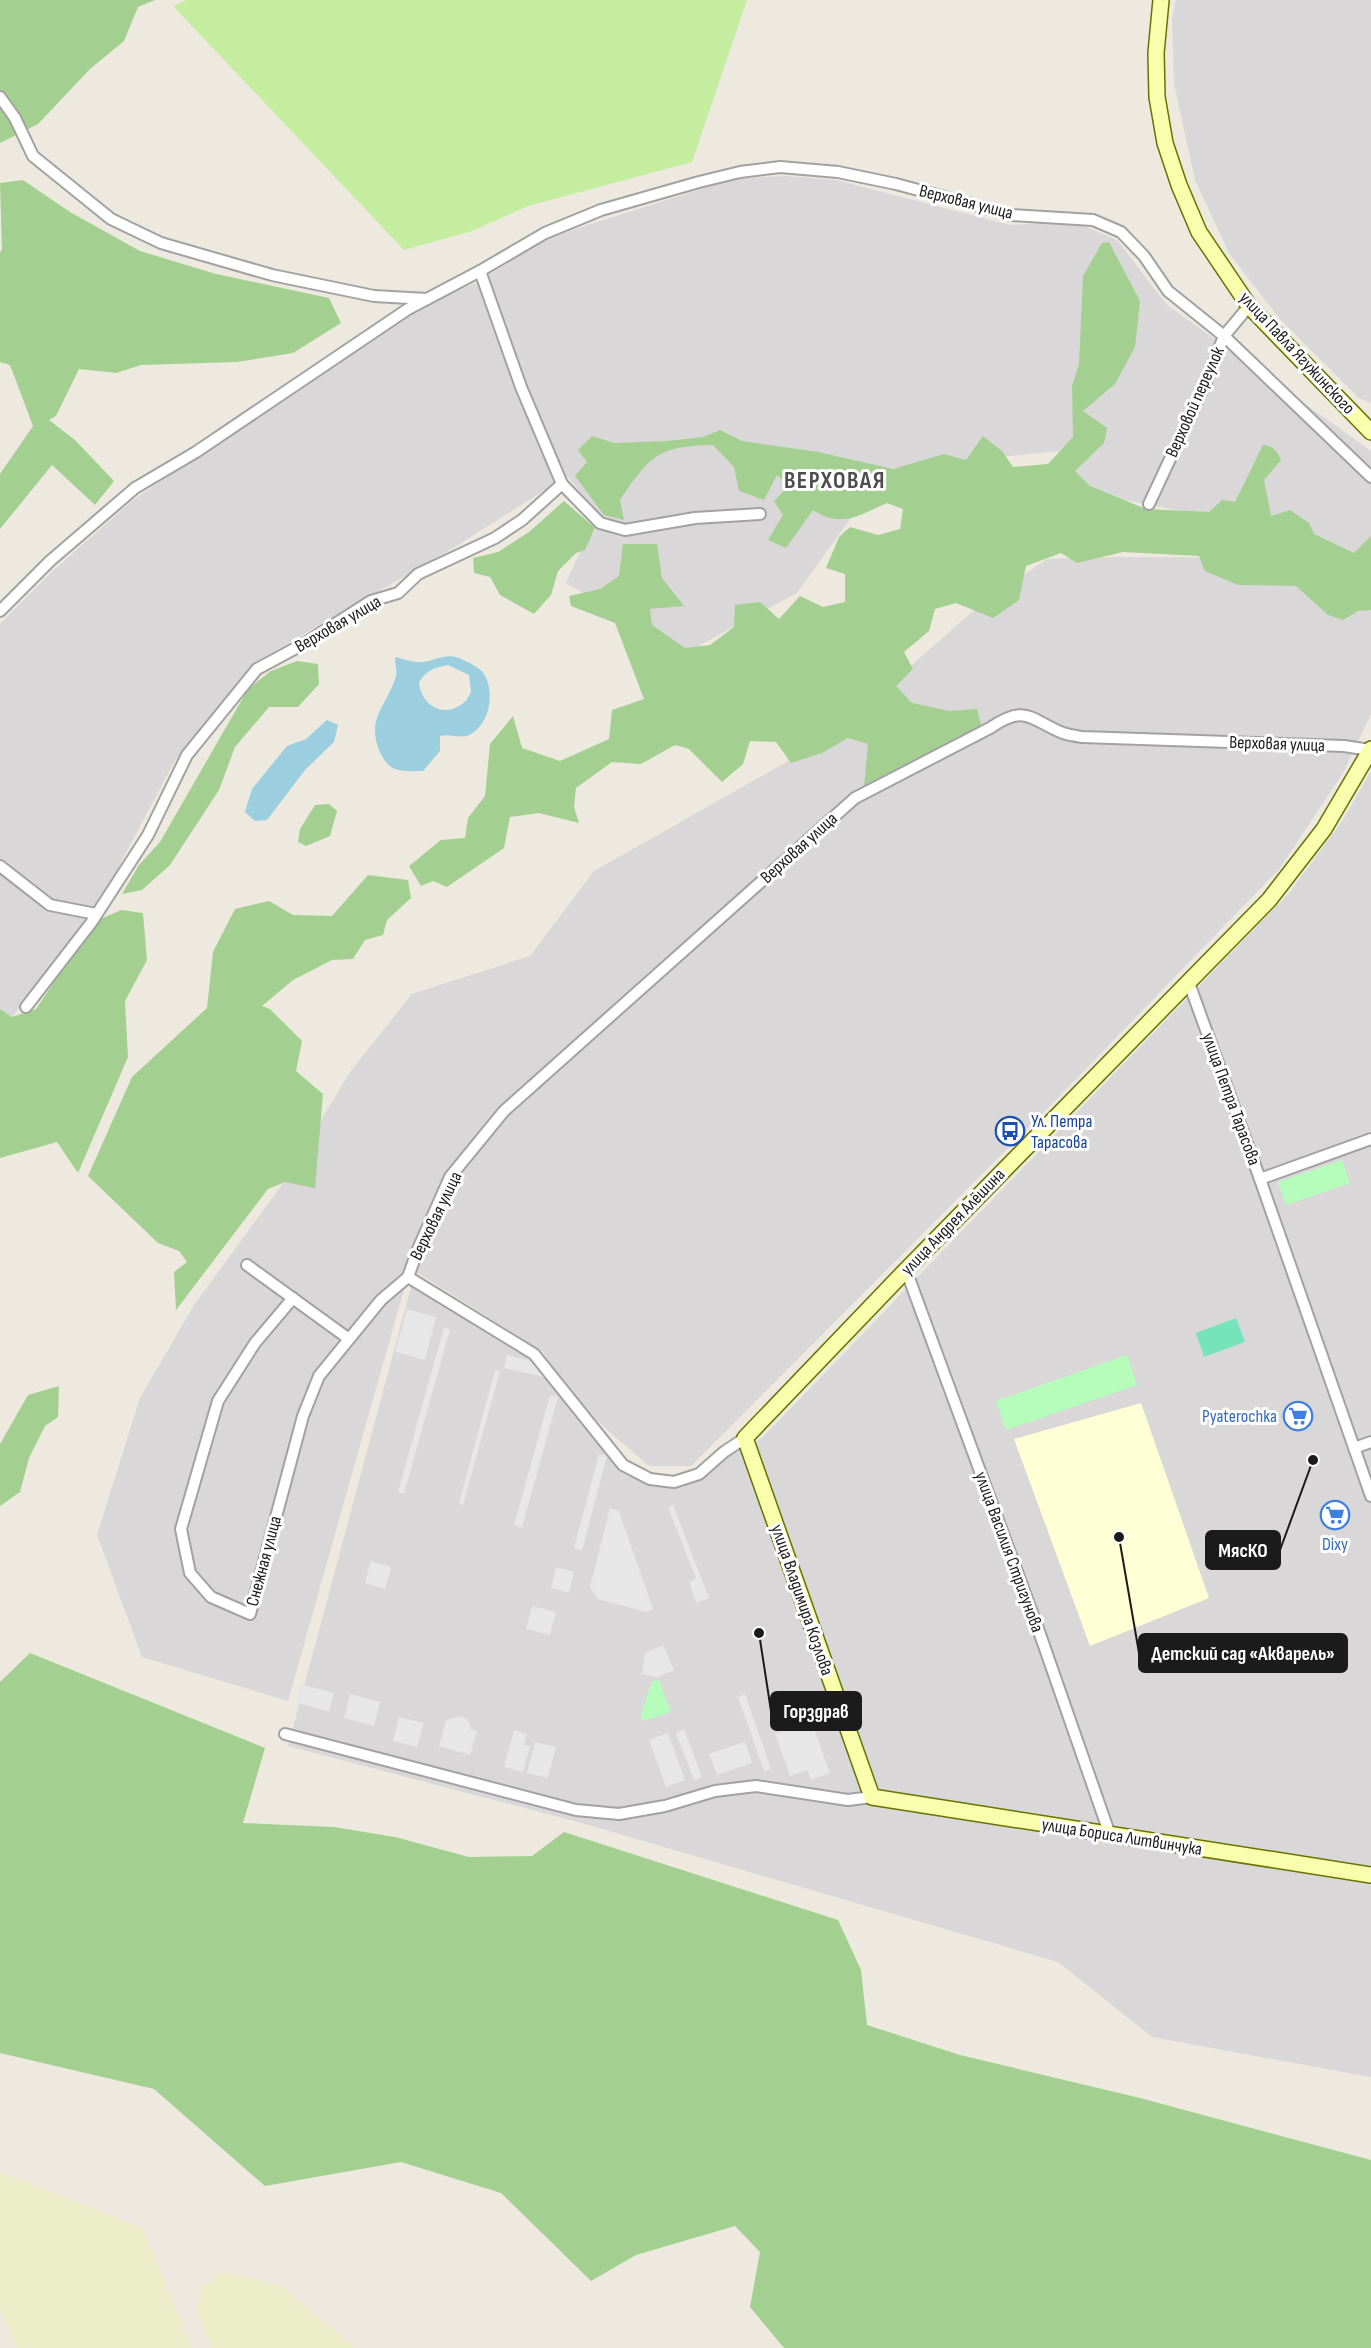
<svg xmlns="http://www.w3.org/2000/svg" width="1371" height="2348" viewBox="0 0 1371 2348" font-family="'Sofia Sans Condensed',sans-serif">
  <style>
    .residential { fill: #d9d7d7 }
    .education { fill: #ffffd6 }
    .farmland { fill: #ebeec8 }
    .grass { fill: #c5eda0 }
    .forest { fill: #a3d090 }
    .park { fill: #b6fdbc }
    .pitch { fill: #76e4ba }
    .parking { fill: #e7e7e7 }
    .water { fill: #9bcfdf; fill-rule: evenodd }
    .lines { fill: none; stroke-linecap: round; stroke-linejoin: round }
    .street-casing { stroke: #a2a2a2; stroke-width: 14 }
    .secondary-casing { stroke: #667300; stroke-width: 18 }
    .street { stroke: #fff; stroke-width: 10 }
    .secondary { stroke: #f9feac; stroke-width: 15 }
    .labels { text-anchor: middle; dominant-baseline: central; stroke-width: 6; stroke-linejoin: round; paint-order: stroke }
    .street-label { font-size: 18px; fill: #1b1b1b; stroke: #fff }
    .transit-label { font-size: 18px; fill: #164399; stroke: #fff; text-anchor: start }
    .shop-label { font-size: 18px; fill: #366cbe; stroke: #fff; text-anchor: end }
    .district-label { font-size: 24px; font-weight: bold; letter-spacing: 1.5px; fill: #4e4e4e; stroke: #fff }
    .leader { fill: none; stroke: #1b1b1b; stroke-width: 2 }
    .callout-dot { fill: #1b1b1b; stroke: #fff; stroke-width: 2 }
    .callout { fill: #1b1b1b; stroke: #1b1b1b; stroke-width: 2 }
    .callout-label { font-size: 20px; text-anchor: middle; font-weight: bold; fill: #fff }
  </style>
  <rect width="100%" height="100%" fill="#ede9df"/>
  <g class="residential">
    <path d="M 1176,0 L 1371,0 L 1371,403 L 1359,398 L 1279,318 L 1229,253 L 1195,180 L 1174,84 L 1172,19 Z"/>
    <path d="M 785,176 L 836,180 L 1010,225 L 1059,222 L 1084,226 L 1117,240 L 1167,305 L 1371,451 L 1371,714 L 1343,773 L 1280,868 L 1049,1107 L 691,1466 L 649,1466 L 580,1406 L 542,1351 L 410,1268 L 288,1701 L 142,1657 L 97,1535 L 140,1398 L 194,1305 L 284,1182 L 350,1072 L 412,994 L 530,956 L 594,871 L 829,738 L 980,605 L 1047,559 L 1118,557 L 1299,558 L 1211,517 L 1080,491 L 1059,451 L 886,469 L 797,593 L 685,653 L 566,583 L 581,550 L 603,520 L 567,476 L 450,550 L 254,663 L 174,762 L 107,889 L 86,922 L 12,1017 L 0,1009 L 0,624 L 54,570 L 132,501 L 411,310 L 476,283 L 547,238 L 733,179 Z"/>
    <path d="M 1371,771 L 1371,2077 L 1152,2037 L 1058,1962 L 582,1823 L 288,1746 L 411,1287 L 532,1357 L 620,1467 L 684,1484 L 724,1459 L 761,1439 L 1290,892 L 1343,820 Z"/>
  </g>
  <path class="education" d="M 1141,1403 L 1209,1598 L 1090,1646 L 1014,1439 Z"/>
  <g class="farmland">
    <path d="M 0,2172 L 142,2228 L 192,2348 L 17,2348 L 0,2310 Z"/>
    <path d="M 222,2272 L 279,2285 L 355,2348 L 212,2348 L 196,2310 L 202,2287 Z"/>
  </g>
  <path class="grass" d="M 187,0 L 747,0 L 692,162 L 528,206 L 472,231 L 404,250 L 173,6 Z"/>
  <g class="forest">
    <path d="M 0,0 L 155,0 L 138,7 L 124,41 L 90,69 L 38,124 L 0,143 Z"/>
    <path d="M 23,180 L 70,212 L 140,251 L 216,274 L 329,298 L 341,323 L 293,353 L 237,362 L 141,365 L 116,373 L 79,369 L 56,416 L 49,420 L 75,440 L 114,481 L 95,505 L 52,465 L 0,529 L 0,474 L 33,426 L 10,365 L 0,362 L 0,253 L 2,249 L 0,183 Z"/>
    <path d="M 1109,242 L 1140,301 L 1135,347 L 1115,384 L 1083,411 L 1107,428 L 1104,443 L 1075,471 L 1090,486 L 1146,509 L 1209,512 L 1222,500 L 1235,502 L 1263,445 C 1272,445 1278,452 1281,460 L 1264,480 L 1271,516 L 1290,510 L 1309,523 L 1314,534 L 1354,553 L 1371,536 L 1371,610 L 1358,611 L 1343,620 L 1328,615 L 1296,586 L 1238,585 L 1205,571 L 1199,556 L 1123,552 L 1077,563 L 1061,553 L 1026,566 L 1019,600 L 993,618 L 956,603 L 935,609 L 929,631 L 904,652 L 913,669 L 896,686 L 912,703 L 949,711 L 977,709 L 981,725 L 864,787 L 868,744 L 848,738 L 822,753 L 791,763 L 776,742 L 750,741 L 743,764 L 722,782 L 689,749 L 675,745 L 641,764 L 612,762 L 576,788 L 574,807 L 579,823 L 539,813 L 510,817 L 504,848 L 447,887 L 433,881 L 421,886 L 409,866 L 441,840 L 465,838 L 468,818 L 485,796 L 490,744 L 513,716 L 522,748 L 560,761 L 609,739 L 612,710 L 644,699 L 615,623 L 571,606 L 569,596 L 600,589 L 619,576 L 623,544 L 657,544 L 662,578 L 684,606 L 650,609 L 652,625 L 685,648 L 710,645 L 734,627 L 735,605 L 760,602 L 779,619 L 800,596 L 823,607 L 845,602 L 845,574 L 826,568 L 839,537 L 850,527 L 878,535 L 900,529 L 903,509 L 887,503 C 859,515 842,529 813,510 L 786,548 L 768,540 L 783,515 L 774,501 L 789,486 L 777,475 L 764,500 L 739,491 L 734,467 L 713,445 C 657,446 650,456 620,500 L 624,520 L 604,515 L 575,476 L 587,462 L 578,450 L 592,436 L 614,443 L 667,441 L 703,437 L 720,430 L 742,441 L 818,452 L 893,469 L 944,454 L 966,460 L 983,436 L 1002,451 L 1013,467 L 1048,464 L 1073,437 L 1072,386 L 1079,364 L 1083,276 L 1102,243 Z"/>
    <path d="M 564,501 L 595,528 L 585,550 L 576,553 L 558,571 L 551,595 L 534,614 L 500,595 L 490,577 L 474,573 L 473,558 L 498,552 L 529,532 Z"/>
    <path d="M 297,661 L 318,664 L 319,684 L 298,707 L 269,707 L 235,747 L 219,790 L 170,865 L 142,890 L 122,894 L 139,865 L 160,842 L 248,689 L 271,671 Z"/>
    <path d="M 329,804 L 337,811 L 330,836 L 306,846 L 298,842 L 300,829 L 315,805 Z"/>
    <path d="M 368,875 L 408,880 L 411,898 L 387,920 L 383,935 L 365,940 L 353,959 L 332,960 L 293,980 L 262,1006 L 270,1009 L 302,1041 L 296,1071 L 323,1094 L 315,1188 L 285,1182 L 268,1189 L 176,1310 L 174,1272 L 187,1262 L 179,1251 L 158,1243 L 88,1176 L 132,1077 L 207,1008 L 213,952 L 235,909 L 269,901 L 293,915 L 332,916 Z"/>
    <path d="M 121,910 L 143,913 L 147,960 L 125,1001 L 128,1057 L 78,1173 L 57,1142 L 0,1158 L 0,1009 L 12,1017 L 36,1009 L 94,922 Z"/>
    <path d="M 59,1386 L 58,1417 L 45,1426 L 29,1458 L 20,1492 L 0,1506 L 0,1444 L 28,1395 Z"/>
    <path d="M 30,1653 L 265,1748 L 243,1823 L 334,1827 L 395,1837 L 469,1857 L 532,1856 L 564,1832 L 838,1920 L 861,1970 L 867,2025 L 960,2055 L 1140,2098 L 1371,2160 L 1371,2348 L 784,2348 L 750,2307 L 760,2252 L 735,2226 L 636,2255 L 591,2281 L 501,2193 L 401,2162 L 265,2186 L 154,2089 L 0,2053 L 0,1682 Z"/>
  </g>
  <g class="park">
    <path d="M 1342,1160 L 1350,1183 L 1286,1205 L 1278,1182 Z"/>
    <path d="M 1127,1355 L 1137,1385 L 1006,1430 L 996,1401 Z"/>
    <path d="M 659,1680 L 671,1712 L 643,1721 L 641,1715 L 652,1681 Z"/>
  </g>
  <path class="pitch" d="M 1236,1318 L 1245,1342 L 1204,1357 L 1196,1333 Z"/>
  <g class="parking">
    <path d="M 407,1309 L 436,1317 L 425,1360 L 395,1352 Z"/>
    <path d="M 444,1327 L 450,1329 L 404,1494 L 398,1492 Z"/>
    <path d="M 507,1355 L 531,1361 L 544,1377 L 504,1368 Z"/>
    <path d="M 495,1370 L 500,1371 L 463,1505 L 459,1503 Z"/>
    <path d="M 550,1395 L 558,1397 L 522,1528 L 514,1525 Z"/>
    <path d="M 599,1454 L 607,1456 L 582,1551 L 574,1548 Z"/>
    <path d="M 673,1505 L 709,1598 L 696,1603 L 689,1582 L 696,1579 L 668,1507 Z"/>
    <path d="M 610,1508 L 619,1511 L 653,1609 L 646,1612 L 598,1599 L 590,1587 Z"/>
    <path d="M 371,1561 L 391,1567 L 385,1589 L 365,1583 Z"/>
    <path d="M 556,1567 L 574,1572 L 569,1593 L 551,1588 Z"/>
    <path d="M 532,1606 L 556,1612 L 550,1635 L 526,1629 Z"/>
    <path d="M 663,1645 L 674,1670 L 657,1677 L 642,1674 L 645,1653 Z"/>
    <path d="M 300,1684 L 334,1693 L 329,1712 L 295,1702 Z"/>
    <path d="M 350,1694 L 380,1702 L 374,1726 L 344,1718 Z"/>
    <path d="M 745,1694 L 771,1769 L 764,1771 L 738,1697 Z"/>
    <path d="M 459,1716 L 467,1719 L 470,1724 L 470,1729 L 477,1731 L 470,1755 L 439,1746 L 446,1720 Z"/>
    <path d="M 399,1717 L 424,1723 L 417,1747 L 393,1741 Z"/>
    <path d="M 811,1720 L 830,1773 L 811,1780 L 807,1770 L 790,1776 L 775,1734 Z"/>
    <path d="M 684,1729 L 702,1777 L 694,1780 L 676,1733 Z"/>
    <path d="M 514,1730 L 527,1734 L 524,1745 L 530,1746 L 523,1772 L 504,1767 Z"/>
    <path d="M 668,1733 L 685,1780 L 666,1787 L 649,1740 Z"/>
    <path d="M 535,1742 L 556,1747 L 548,1778 L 527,1773 Z"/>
    <path d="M 745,1742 L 752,1763 L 717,1775 L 709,1754 Z"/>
  </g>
  <g class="water">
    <path d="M 395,657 C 403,659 414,663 423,662 C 435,661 445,653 459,658 C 467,662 481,667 485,676 C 495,694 489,724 471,734 C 461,740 451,733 440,736 L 440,751 L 423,771 C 401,771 390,774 380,752 C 365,718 388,705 396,676 C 397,671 395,663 395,657 ZM 448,665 L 469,675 L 471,692 C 469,696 466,702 462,704 C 443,719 421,704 419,683 C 426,670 434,668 448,665 Z"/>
    <path d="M 327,720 L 338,725 L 334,742 L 305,770 L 267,820 L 255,821 L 245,812 L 252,789 L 287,746 L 306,739 Z"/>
  </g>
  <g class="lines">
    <g class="street-casing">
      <g id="street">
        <path d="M 0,97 L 15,118 L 33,156 L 111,219 L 161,243 L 272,275 L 374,296 L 427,299"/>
        <path d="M 562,484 L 600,523 L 625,530 L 695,518 L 760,514"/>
        <path d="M 1149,504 L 1206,382 L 1224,336 L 1249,306"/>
        <path d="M 0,611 L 50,561 L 135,488 L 196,452 L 408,309 L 480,271 L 545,233 L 601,210 L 699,182 L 740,172 L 780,167 L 838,172 L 896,184 L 1011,215 L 1093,220 L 1121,232 L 1144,256 L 1168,291 L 1224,336 L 1371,477"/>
        <path d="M 0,866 L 50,905 L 96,914"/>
        <path d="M 1189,983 L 1260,1179 L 1371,1496"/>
        <path d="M 26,1007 L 91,923 L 148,835 L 187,755 L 257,669 L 307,642 L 371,601 L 398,593 L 418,574 L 495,538 L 522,520 L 562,484 L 521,387 L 480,271"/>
        <path d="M 1260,1179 L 1371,1139"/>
        <path d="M 247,1265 L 349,1339"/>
        <path d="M 906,1270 L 1041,1637 L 1110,1835"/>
        <path d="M 408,1277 L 534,1354 L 623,1465 L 650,1479 L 674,1482 L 699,1474 L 724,1452 L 745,1438"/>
        <path d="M 293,1298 L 255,1343 L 218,1401 L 181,1529 L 190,1573 L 211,1597 L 250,1614 L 303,1416 L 319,1376 L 381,1300 L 408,1277 L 418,1249 L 450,1177 L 504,1111 L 855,798 L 990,728 C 1027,703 1030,720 1063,733 C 1069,735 1076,736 1082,737 L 1344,746 L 1370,750"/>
        <path d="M 1354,1448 L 1371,1442"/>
        <path d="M 285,1734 L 576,1810 L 619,1814 L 665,1806 L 715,1791 L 756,1786 L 848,1800 L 872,1797"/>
      </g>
    </g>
    <g class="secondary-casing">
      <g id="secondary">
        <path d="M 1161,0 L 1156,53 L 1157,97 L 1165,143 L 1179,185 L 1199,232 L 1249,306 L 1371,432"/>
        <path d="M 1371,749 L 1324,829 L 1269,900 L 906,1270 L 745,1438 L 872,1797 L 1371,1875"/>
      </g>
    </g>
    <use href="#street" class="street"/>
    <use href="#secondary" class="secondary"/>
  </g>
  <defs>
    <g id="bus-ring" transform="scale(1.5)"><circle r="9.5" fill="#fff" stroke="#1a4fb4" stroke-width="1.5"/><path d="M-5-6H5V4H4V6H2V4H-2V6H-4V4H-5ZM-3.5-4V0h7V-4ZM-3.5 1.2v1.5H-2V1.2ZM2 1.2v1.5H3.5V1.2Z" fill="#1a4fb4"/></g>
    <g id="supermarket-ring" transform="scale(1.5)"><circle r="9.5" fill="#fff" stroke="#3f7fe0" stroke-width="1.5"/><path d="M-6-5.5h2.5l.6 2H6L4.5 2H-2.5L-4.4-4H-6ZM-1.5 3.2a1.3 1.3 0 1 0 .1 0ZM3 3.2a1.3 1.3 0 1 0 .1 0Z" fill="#3f7fe0"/></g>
  </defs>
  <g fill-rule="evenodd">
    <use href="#bus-ring" x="1010" y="1131"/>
    <use href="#supermarket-ring" x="1298" y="1416"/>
    <use href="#supermarket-ring" x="1335" y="1515"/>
  </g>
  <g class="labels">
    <g class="street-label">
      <text transform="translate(966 202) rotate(14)">Верховая улица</text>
      <text transform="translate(1297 353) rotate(47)">улица Павла Ягужинского</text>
      <text transform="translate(1195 402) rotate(-66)">Верховой переулок</text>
      <text transform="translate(338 624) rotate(-30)">Верховая улица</text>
      <text transform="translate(1277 744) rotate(2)">Верховая улица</text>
      <text transform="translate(799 848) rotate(-42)">Верховая улица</text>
      <text transform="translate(1231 1099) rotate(70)">улица Петра Тарасова</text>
      <text transform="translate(436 1216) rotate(-64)">Верховая улица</text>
      <text transform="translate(953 1222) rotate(-46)">улица Андрея Алёшина</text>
      <text transform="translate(1009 1552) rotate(70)">улица Василия Стригунова</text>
      <text transform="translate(264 1561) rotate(-75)">Снежная улица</text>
      <text transform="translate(802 1600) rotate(71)">улица Владимира Козлова</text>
      <text transform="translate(1122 1837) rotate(9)">улица Бориса Литвинчука</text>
    </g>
    <g class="transit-label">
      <text x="1031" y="1121">Ул. Петра<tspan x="1031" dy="21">Тарасова</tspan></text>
    </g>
    <g class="shop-label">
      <text x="1277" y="1416">Pyaterochka</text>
      <text x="1335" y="1544" text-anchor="middle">Dixy</text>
    </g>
    <g class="district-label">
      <text x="835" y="480">ВЕРХОВАЯ</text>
    </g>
  </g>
  <path class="leader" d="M1313 1460L1280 1550M1119 1537L1139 1653M759 1633L771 1711"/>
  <g class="callout-dot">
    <circle cx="1313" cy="1460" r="6"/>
    <circle cx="1119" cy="1537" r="6"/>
    <circle cx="759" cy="1633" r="6"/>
  </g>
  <g class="callout">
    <rect x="1206" y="1531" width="74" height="38" rx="6"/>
    <rect x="1139" y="1634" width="208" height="38" rx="6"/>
    <rect x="771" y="1692" width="90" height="38" rx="6"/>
  </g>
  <g class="callout-label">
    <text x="1243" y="1557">МясКО</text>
    <text x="1243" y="1660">Детский сад «Акварель»</text>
    <text x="816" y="1718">Горздрав</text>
  </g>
</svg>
